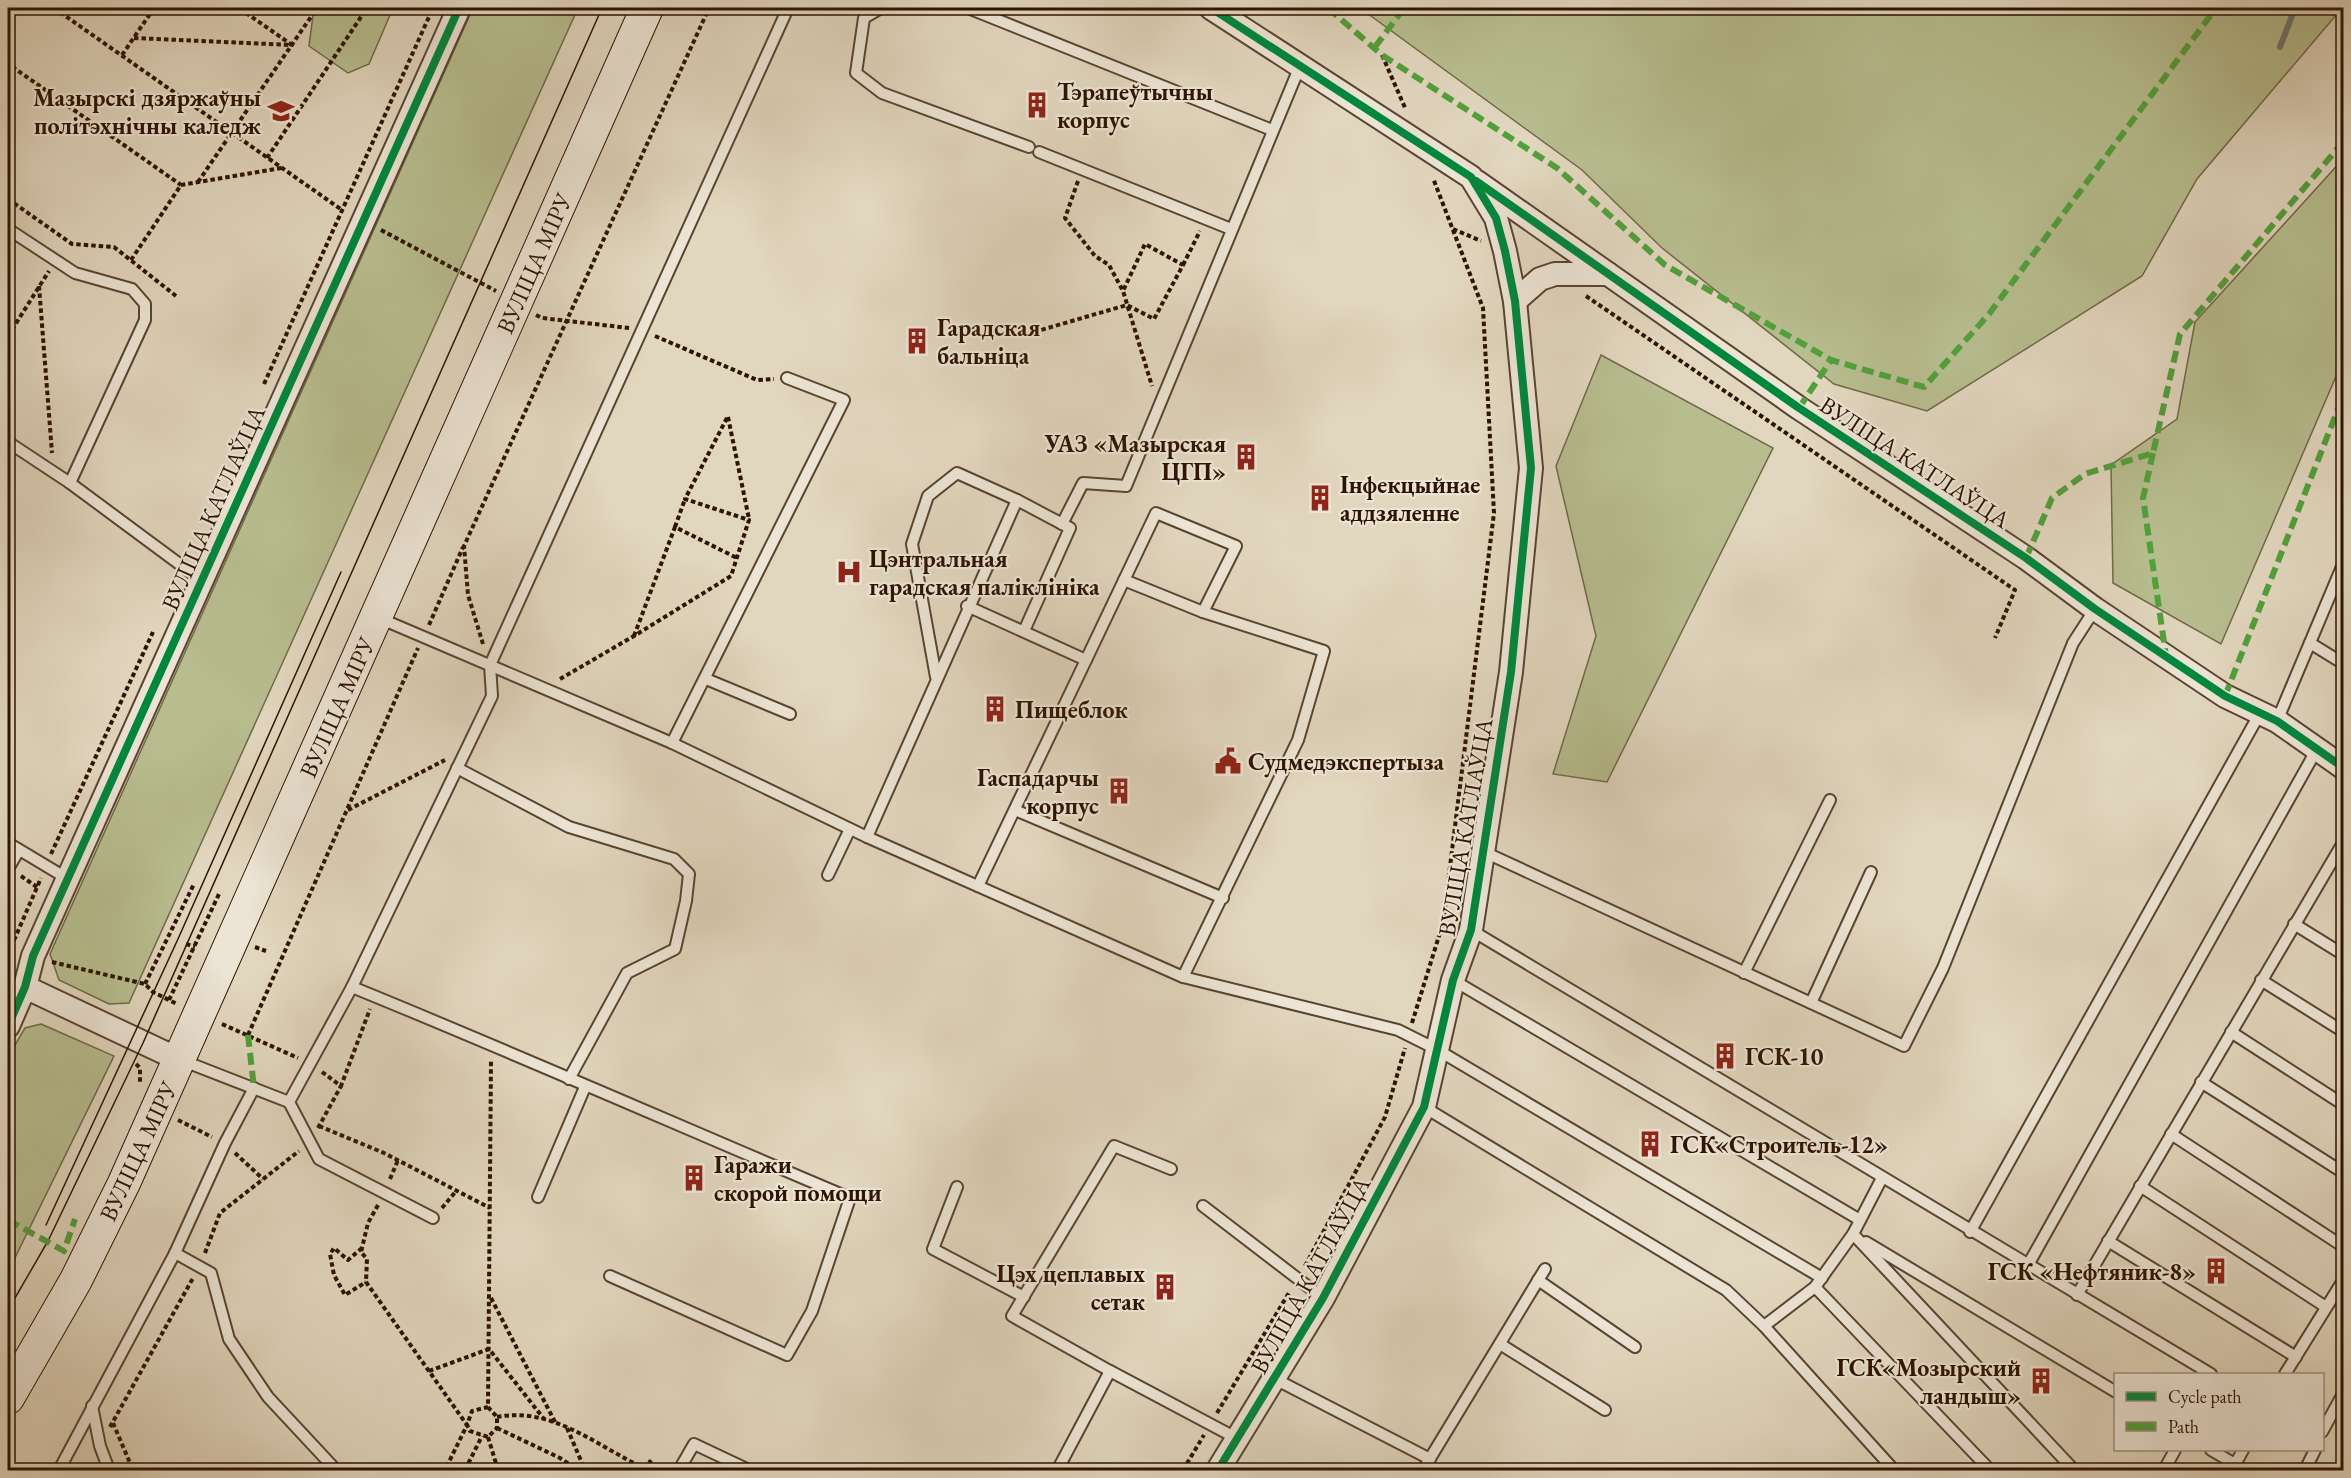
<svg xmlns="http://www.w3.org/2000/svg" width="2351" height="1478" viewBox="0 0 2351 1478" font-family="'EB Garamond',serif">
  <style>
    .green { fill: #b7bd8f; stroke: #726848; stroke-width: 1.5 }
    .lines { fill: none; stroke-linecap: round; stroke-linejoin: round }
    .stream { stroke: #6d7570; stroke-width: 6 }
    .service-casing { stroke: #5a4430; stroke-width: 14 }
    .minor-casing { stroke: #5a4430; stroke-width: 26 }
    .secondary-casing { stroke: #2d1301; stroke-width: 34 }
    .path { stroke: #2d1301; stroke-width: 4; stroke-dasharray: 4.5 3; stroke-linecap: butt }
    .service { stroke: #ece4d5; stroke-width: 10 }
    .minor { stroke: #ece4d5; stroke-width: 22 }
    .secondary { stroke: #ece4d5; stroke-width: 32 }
    .tram { stroke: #2d1301; stroke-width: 1.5 }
    .quiet { stroke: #52a03c; stroke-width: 6; stroke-dasharray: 12 6; stroke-linecap: butt }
    .cycleway-casing { stroke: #ece4d5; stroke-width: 11 }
    .cycleway { stroke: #00873e; stroke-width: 8 }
    .labels { text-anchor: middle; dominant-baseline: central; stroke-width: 4.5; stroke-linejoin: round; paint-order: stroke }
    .poi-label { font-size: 24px; font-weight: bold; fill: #2d1301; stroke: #ece4d5; text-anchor: start }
    .street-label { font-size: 24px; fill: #2d1301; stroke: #ece4d5 }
  </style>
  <rect width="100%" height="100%" fill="#e1d6be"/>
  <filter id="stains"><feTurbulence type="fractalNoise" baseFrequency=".00333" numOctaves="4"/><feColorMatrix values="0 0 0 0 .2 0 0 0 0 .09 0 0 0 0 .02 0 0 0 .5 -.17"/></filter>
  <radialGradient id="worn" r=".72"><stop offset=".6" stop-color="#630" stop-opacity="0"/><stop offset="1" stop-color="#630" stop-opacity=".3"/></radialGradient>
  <g class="green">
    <path d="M 319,8 L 393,8 L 369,64 L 348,73 L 309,46 L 313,15 Z"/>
    <path d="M 473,8 L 578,8 L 129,1003 L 109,1004 L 59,980 L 50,954 Z"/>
    <path d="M 1360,8 L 2342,8 L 2197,179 L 2142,276 L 1927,411 L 1834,384 L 1662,248 L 1582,170 Z"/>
    <path d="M 2343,159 L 2343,360 L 2221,644 L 2113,583 L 2111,465 L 2177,419 L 2195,322 Z"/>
    <path d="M 1601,355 L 1773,448 L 1607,782 L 1553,774 L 1596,636 L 1556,466 Z"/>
    <path d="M 41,1024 L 114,1056 L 8,1272 L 8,1057 L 25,1028 Z"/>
  </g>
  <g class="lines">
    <path class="stream" d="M 2280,47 L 2295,8"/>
    <g class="service-casing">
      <g id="service">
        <path d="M 881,8 L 864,18 L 856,73 L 882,93 L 1029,147"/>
        <path d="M 968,8 L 1272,130"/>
        <path d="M 1039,152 L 1231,229"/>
        <path d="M 8,229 L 75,273 L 132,289 L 145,304 L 145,320 L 70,483"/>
        <path d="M 8,442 L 70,483 L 201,580"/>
        <path d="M 1017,500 L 1070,528 L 1024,631"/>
        <path d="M 1062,524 L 1083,483 L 1126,486 L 1300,66"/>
        <path d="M 1124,580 L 1203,612 L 1324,651 L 1298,740 L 1183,977"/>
        <path d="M 967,606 L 1086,660 L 978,886"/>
        <path d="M 379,618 L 672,743 L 867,837 L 1183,977 L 1398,1030 L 1436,1049 L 1822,1278"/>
        <path d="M 2310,643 L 2344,664"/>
        <path d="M 1086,660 L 1156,513 L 1236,546 L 1203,612"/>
        <path d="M 706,679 L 790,714"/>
        <path d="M 2277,721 L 2344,562"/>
        <path d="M 672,743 L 844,400 L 787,378"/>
        <path d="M 457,768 L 569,827 L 674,859 L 689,874 L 686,901 L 675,949 L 627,973 L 569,1079"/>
        <path d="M 1015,810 L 1223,898"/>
        <path d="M 867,837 L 1017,500 L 957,473 L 928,496 L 912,544 L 936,677"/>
        <path d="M 8,843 L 68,879"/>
        <path d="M 1482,851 L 1904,1046 L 1943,968 L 2073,643 L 2095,609"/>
        <path d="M 8,869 L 19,850"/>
        <path d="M 828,875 L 850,829"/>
        <path d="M 2294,924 L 2344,955"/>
        <path d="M 1471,930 L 2211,1374"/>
        <path d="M 1744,973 L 1830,800"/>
        <path d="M 1453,980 L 1860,1220"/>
        <path d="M 2261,980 L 2344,1032"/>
        <path d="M 352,987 L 492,696 L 490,665 L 788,8"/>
        <path d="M 1811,1003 L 1871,872"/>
        <path d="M 2231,1032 L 2344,1105"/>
        <path d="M 181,1060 L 289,1102 L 352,987 C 519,1055 684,1128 850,1198 L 812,1311 L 787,1355 L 610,1276"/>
        <path d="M 2201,1082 L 2344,1173"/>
        <path d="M 289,1102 L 319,1159 L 433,1218"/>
        <path d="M 1424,1107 L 1726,1290 L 1764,1326 L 1894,1470"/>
        <path d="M 2171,1134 L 2344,1247"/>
        <path d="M 2140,1186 L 2326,1307"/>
        <path d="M 957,1187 L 933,1249 L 1024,1297"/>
        <path d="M 538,1197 L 585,1087"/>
        <path d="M 1203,1206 L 1323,1298"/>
        <path d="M 1970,1232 L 2260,713"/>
        <path d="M 1853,1234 L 2074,1470"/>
        <path d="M 2108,1241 L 2296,1357"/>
        <path d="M 1866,1242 L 2116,1392"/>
        <path d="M 175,1253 L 211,1273 L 229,1339 L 268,1397 L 336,1470"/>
        <path d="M 2028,1265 L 2317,749"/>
        <path d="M 1538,1280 L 1635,1347"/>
        <path d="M 1815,1287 L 1990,1470"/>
        <path d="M 2077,1295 L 2344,841"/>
        <path d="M 1764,1326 L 1815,1287 L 1853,1234 L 1882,1178"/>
        <path d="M 1500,1344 L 1605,1410"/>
        <path d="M 1110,1371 L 1012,1316 L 1114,1146 L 1171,1169"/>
        <path d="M 2285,1374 L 2344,1279"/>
        <path d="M 1275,1379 L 1430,1459"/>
        <path d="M 92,1406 L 100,1446 L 109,1470"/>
        <path d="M 2322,1432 L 2344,1392"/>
        <path d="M 2211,1450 L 2235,1464"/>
        <path d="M 1059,1467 L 1110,1371 L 1238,1439"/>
        <path d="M 59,1470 L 175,1253 L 225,1143 L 254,1088"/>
        <path d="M 679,1470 L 694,1444 L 749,1470"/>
        <path d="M 1423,1470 L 1545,1269"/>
        <path d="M 2164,1470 L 2175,1450"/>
        <path d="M 2232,1470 L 2243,1450"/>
        <path d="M 2305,1470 L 2315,1450"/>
      </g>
    </g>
    <g class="minor-casing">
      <g id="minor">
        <path d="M 1211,8 L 1471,177 L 1496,218 L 1505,251 L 1515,301 L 1531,468 L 1511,672 L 1471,930 L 1453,980 L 1424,1107 L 1323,1298 L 1218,1470"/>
        <path d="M 1477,182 L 1799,408 L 2026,558 L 2095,609 L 2225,696 L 2277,721 L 2344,768"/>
        <path d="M 1515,301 L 1540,279 L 1555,274 L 1608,274"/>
        <path d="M 25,987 L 180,1060"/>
        <path d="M 8,1026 L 25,987 L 33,956 L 459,8"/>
      </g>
    </g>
    <g class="secondary-casing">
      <path id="secondary" d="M 8,1398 L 76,1280 L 124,1183 L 647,8"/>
    </g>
    <g class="path">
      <path d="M 54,8 L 342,210"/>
      <path d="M 134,38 L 292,45 L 239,8"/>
      <path d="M 8,44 L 14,68 L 181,185"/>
      <path d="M 122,55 L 154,8"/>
      <path d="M 1382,55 L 1406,110"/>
      <path d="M 8,70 L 14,68"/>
      <path d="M 267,158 L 367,8"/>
      <path d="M 1078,181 L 1065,218 L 1095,256 L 1109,265 L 1123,291 L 1152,386"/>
      <path d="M 198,182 L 317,8"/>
      <path d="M 8,199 L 72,244 L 114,247 L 176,296"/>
      <path d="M 1453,229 L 1481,241"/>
      <path d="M 381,230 L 496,291"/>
      <path d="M 131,260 L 181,185 L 282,168"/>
      <path d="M 1183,265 L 1200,231"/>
      <path d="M 39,286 L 52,453"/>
      <path d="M 1586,296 L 2015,590 L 1995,638"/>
      <path d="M 536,315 L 542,318 L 629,328"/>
      <path d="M 1027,334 L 1127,305 L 1154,319 L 1183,265 L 1145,244 L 1123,291"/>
      <path d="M 8,336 L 49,271"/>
      <path d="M 655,336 L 757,380 L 774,379"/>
      <path d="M 264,384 L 433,8"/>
      <path d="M 728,417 L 749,519"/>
      <path d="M 675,527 L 685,499"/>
      <path d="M 429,625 L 463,547"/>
      <path d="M 634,636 L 675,527 L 737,558"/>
      <path d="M 483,644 L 468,595 L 464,546 L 709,8"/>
      <path d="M 560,679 L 634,636 L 731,576 L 749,520 L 685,499 L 728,416"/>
      <path d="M 348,810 L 445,760"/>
      <path d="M 51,854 L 153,632"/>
      <path d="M 21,876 L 37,887"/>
      <path d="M 186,944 L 195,947"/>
      <path d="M 255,947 L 266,951"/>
      <path d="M 8,954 L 41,878"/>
      <path d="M 52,962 L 145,984 L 153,992 L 177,1004"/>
      <path d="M 145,984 L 194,884"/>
      <path d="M 169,1000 L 219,894"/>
      <path d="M 1412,1023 L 1443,923 L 1494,513 L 1483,308 L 1433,178"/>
      <path d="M 222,1024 L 298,1058"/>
      <path d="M 248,1035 L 418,648"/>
      <path d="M 136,1064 L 140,1068 L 140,1082"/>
      <path d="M 322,1072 L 341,1086 L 370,1009"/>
      <path d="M 178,1120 L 212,1137"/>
      <path d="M 319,1126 L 384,1153 L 490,1208"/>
      <path d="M 318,1128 L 341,1086"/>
      <path d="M 235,1153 L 263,1179"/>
      <path d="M 390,1179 L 398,1160"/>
      <path d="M 378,1205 L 368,1223 L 361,1252 L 367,1259 L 366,1282 L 467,1425 L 445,1470"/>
      <path d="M 442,1208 L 457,1190"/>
      <path d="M 362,1248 L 348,1260 L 334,1248 L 330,1254 L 334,1275 L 345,1295 L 366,1282"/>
      <path d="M 205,1253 L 220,1213 L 299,1151"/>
      <path d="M 1305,1266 L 1385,1117 L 1405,1048"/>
      <path d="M 491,1298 L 555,1422"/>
      <path d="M 429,1371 L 489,1349 L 544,1419"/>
      <path d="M 488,1407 L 497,1417 L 497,1428 L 488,1437 L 470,1431 L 467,1425 L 472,1411 L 488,1407 L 491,1060"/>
      <path d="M 1217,1413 L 1290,1291"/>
      <path d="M 497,1417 C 554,1406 599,1448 648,1470"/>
      <path d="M 113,1423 L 133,1470"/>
      <path d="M 110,1427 L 193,1278"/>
      <path d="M 497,1428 L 560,1458 L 578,1470"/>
      <path d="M 567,1428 L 585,1470"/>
      <path d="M 488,1437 L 498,1470"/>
      <path d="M 645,1469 L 651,1460"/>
      <path d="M 465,1470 L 482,1436"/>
      <path d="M 1183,1470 L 1204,1435"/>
    </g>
    <use href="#service" class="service"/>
    <use href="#minor" class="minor"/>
    <use href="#secondary" class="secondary"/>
    <g class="tram">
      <path d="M 46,1225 L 178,939 L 341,572"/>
      <path d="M 8,1310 L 48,1241 L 143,1043 L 602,8"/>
    </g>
    <g class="quiet">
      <path d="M 1328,8 L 1382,55 L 1557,168 L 1665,265 L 1831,360"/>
      <path d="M 1375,47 L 1404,8"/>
      <path d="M 1799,408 L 1831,360 L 1924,387 L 1989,314 L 2216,8"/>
      <path d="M 2153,453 L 2143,498 L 2166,656"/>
      <path d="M 2026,558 L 2052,498 L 2085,474 L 2153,453 L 2180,334 L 2344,141"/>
      <path d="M 2225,696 L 2344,394"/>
      <path d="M 248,1035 L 254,1088"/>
      <path d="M 8,1220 L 64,1251 L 75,1219"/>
    </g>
    <g class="cycleway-casing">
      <g id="cycleway">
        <path d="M 1211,8 L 1471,177 L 1496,218 L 1505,251 L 1515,301 L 1531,468 L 1511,672 L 1471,930 L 1453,980 L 1424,1107 L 1323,1298 L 1218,1470"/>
        <path d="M 1476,181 L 1799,408 L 2026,558 L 2095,609 L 2225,696 L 2277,721 L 2344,768"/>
        <path d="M 8,1026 L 25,987 L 33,956 L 459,8"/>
      </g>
    </g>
    <use href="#cycleway" class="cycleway"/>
  </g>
  <defs>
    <g id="building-bare" transform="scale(2.07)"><path d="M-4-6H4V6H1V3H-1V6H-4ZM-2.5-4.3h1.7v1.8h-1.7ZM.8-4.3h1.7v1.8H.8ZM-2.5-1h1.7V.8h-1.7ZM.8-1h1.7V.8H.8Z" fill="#8f2418" stroke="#ece4d5" stroke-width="2.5" paint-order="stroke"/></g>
    <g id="university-bare" transform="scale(2.07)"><path d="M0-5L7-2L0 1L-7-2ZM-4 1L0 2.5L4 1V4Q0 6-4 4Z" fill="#8f2418" stroke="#ece4d5" stroke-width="2.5" paint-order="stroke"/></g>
    <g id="hospital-bare" transform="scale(2.07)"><path d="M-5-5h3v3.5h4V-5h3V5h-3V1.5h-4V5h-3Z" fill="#8f2418" stroke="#ece4d5" stroke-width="2.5" paint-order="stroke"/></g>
    <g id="civic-bare" transform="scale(2.07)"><path d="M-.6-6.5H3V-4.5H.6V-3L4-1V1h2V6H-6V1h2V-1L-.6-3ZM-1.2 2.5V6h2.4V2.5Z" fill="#8f2418" stroke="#ece4d5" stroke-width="2.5" paint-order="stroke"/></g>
  </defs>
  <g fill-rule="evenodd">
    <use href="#building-bare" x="1037" y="105"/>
    <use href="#university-bare" x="281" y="111"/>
    <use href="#building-bare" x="917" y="341"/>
    <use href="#building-bare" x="1246" y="457"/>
    <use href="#building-bare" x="1320" y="498"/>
    <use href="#hospital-bare" x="849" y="572"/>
    <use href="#building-bare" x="995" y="709"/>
    <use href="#civic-bare" x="1228" y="761"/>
    <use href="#building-bare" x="1119" y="791"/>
    <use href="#building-bare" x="1725" y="1056"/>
    <use href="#building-bare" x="1650" y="1144"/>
    <use href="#building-bare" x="694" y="1178"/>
    <use href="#building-bare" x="2216" y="1271"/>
    <use href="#building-bare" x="1165" y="1287"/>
    <use href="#building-bare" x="2041" y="1381"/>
  </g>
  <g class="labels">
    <g class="poi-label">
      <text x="1057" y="91">Тэрапеўтычны<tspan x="1057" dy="28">корпус</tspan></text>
      <text x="261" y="97" text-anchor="end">Мазырскі дзяржаўны<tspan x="261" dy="28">політэхнічны каледж</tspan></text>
      <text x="937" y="327">Гарадская<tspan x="937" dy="28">бальніца</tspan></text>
      <text x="1226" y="443" text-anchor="end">УАЗ «Мазырская<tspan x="1226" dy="28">ЦГП»</tspan></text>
      <text x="1340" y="484">Інфекцыйнае<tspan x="1340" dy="28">аддзяленне</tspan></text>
      <text x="869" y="558">Цэнтральная<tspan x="869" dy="28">гарадская паліклініка</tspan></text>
      <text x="1015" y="709">Пищеблок</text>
      <text x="1248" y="761">Судмедэкспертыза</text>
      <text x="1099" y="777" text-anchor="end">Гаспадарчы<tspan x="1099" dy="28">корпус</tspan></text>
      <text x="1745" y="1056">ГСК-10</text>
      <text x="1670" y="1144">ГСК«Строитель-12»</text>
      <text x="714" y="1164">Гаражи<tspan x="714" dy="28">скорой помощи</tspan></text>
      <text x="2196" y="1271" text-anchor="end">ГСК «Нефтяник-8»</text>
      <text x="1145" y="1273" text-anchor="end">Цэх цеплавых<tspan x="1145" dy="28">сетак</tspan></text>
      <text x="2021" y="1367" text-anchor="end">ГСК«Мозырский<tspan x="2021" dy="28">ландыш»</tspan></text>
    </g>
    <g class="street-label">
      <text transform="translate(534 263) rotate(-66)">ВУЛІЦА МІРУ</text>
      <text transform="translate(1915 462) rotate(33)">ВУЛІЦА КАТЛАЎЦА</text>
      <text transform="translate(213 508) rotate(-66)">ВУЛІЦА КАТЛАЎЦА</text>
      <text transform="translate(337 707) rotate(-66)">ВУЛІЦА МІРУ</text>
      <text transform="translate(1465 827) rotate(-80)">ВУЛІЦА КАТЛАЎЦА</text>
      <text transform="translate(138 1151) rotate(-65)">ВУЛІЦА МІРУ</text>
      <text transform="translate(1310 1275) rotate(-61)">ВУЛІЦА КАТЛАЎЦА</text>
    </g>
  </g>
  <rect width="2351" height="1478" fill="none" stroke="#e1d6be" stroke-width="30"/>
  <rect x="9" y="9" width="2333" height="1460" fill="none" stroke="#2d1301" stroke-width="3"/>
  <rect x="15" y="15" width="2321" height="1448" fill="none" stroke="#2d1301" stroke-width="1.5"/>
  <rect x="2114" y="1373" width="210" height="78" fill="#ece4d5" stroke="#a09080" stroke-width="1.5"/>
  <rect x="2126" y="1392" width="30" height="9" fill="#00873e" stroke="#a09080" stroke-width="1.5"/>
  <text x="2168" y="1403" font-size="18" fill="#2d1301">Cycle path</text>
  <rect x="2126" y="1422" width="30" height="9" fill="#52a03c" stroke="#a09080" stroke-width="1.5"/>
  <text x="2168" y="1433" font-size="18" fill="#2d1301">Path</text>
  <rect width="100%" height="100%" filter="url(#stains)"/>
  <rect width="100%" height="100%" fill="url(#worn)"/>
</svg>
